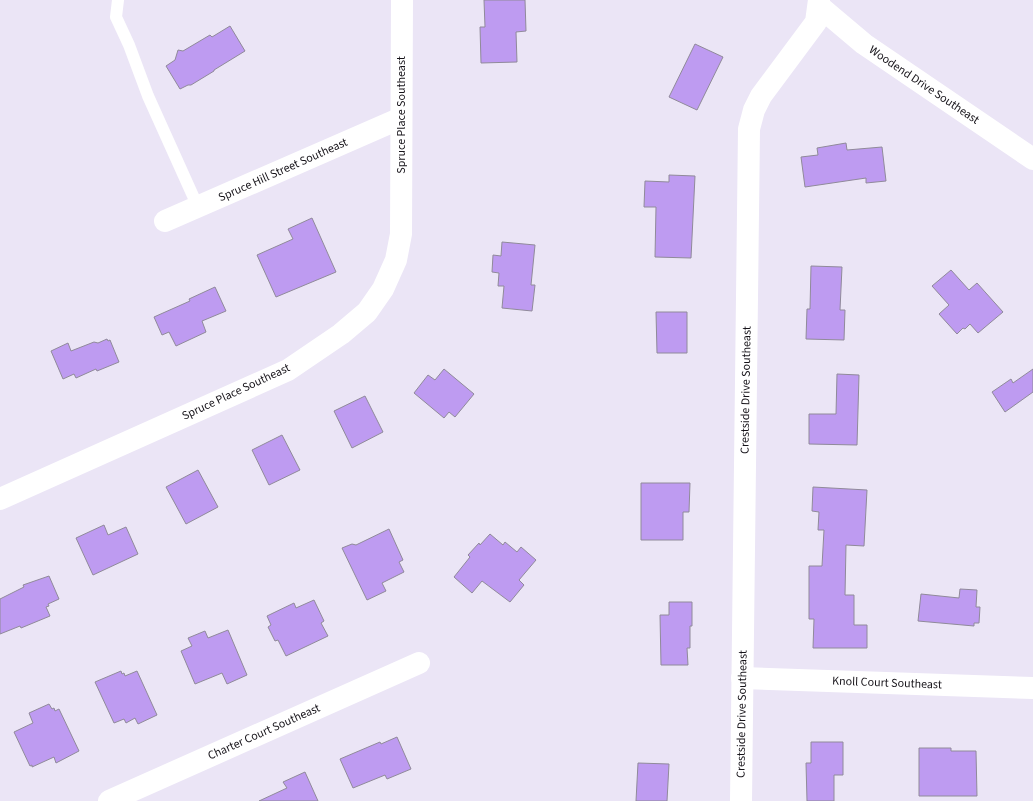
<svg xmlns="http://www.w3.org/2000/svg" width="1033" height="801" viewBox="0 0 1033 801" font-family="'Source Sans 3',sans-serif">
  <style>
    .building { fill: #be9bf1; stroke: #908a9a }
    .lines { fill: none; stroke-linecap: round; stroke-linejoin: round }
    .lane { stroke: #fff; stroke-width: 12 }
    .street { stroke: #fff; stroke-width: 22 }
    .labels { text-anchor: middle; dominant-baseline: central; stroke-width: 3; stroke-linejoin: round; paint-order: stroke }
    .street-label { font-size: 12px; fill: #151218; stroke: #fff }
  </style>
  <rect width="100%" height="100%" fill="#ebe5f6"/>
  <g class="building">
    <path d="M 484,0 L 525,0 L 526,31 L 516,32 L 517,62 L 481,63 L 480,27 L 485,27 Z"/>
    <path d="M 230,26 L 245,51 L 214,70 L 214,71 L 191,85 L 188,85 L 180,89 L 166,66 L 175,60 L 178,50 L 183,51 L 210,35 L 212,37 Z"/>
    <path d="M 695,44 L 723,57 L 697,110 L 669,97 Z"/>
    <path d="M 846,143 L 847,150 L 882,147 L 886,181 L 866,183 L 866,178 L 805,187 L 801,157 L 818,155 L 817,148 Z"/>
    <path d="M 669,175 L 695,176 L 691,258 L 655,257 L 656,207 L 644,207 L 645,181 L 669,182 Z"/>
    <path d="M 312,218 L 336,272 L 276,297 L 257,255 L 293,239 L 288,229 Z"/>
    <path d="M 502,242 L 535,245 L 531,285 L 535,285 L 532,311 L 502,308 L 504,286 L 498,286 L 499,273 L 492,272 L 493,255 L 501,256 Z"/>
    <path d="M 811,266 L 842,267 L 840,310 L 845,310 L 844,340 L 806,339 L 807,309 L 810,309 Z"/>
    <path d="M 951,270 L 969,290 L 977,283 L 1003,312 L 978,333 L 970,324 L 965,329 L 963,328 L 957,334 L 939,314 L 949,305 L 932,286 Z"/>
    <path d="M 215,287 L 226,311 L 202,321 L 206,332 L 176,346 L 169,332 L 162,335 L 154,317 L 190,301 L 189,299 Z"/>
    <path d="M 656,312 L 687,312 L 687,353 L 657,353 Z"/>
    <path d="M 107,339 L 108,341 L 110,340 L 119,362 L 97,371 L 96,369 L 76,378 L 74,374 L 63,379 L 51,351 L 68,343 L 71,351 L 94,342 L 98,343 Z"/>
    <path d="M 444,369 L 474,394 L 455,417 L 449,412 L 444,418 L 414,393 L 428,375 L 435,380 Z"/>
    <path d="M 1033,369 L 1033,392 L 1005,412 L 992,392 L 1011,379 L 1013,383 Z"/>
    <path d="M 837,374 L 859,375 L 857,445 L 809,444 L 809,414 L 836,414 Z"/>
    <path d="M 365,396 L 383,432 L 352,448 L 334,411 Z"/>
    <path d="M 282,435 L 300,470 L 269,485 L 252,450 Z"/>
    <path d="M 198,470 L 218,507 L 186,524 L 166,487 Z"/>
    <path d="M 641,483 L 690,483 L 689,512 L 683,512 L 683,540 L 641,540 Z"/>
    <path d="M 813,487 L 867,490 L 864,546 L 846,545 L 845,595 L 854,595 L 854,625 L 867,625 L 867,648 L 813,648 L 814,619 L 809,619 L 809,566 L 822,566 L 824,530 L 818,530 L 819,512 L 812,511 Z"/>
    <path d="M 104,525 L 108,535 L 126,527 L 138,554 L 93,575 L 76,538 Z"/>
    <path d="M 389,529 L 403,560 L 399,562 L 404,572 L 382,583 L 386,591 L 367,600 L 342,548 L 352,544 L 356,545 Z"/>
    <path d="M 490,534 L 503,545 L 505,542 L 517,552 L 521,547 L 536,560 L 519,580 L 524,585 L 510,602 L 482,581 L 472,593 L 454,577 L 470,557 L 468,555 L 479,543 L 480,545 Z"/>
    <path d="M 49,576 L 59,599 L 48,604 L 49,606 L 46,607 L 50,616 L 21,628 L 20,626 L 0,634 L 0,599 L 24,587 L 23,585 Z"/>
    <path d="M 960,589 L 977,590 L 976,607 L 980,607 L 979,623 L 974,623 L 974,626 L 918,621 L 921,594 L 959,598 Z"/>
    <path d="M 314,600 L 324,621 L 321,623 L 328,636 L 286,656 L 278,640 L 275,641 L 268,627 L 271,625 L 267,616 L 294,603 L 296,608 Z"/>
    <path d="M 669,602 L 692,602 L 692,626 L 690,626 L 690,648 L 687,648 L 688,665 L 661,665 L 660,615 L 669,615 Z"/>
    <path d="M 228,630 L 247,675 L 227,684 L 222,673 L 195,684 L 181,651 L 192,646 L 188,638 L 205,631 L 208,638 Z"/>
    <path d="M 121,671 L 122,674 L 124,673 L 125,676 L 137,671 L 157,715 L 138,724 L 135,718 L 126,723 L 124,719 L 114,723 L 95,682 Z"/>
    <path d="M 49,704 L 52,709 L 54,708 L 55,711 L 59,709 L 79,751 L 56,763 L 54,757 L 32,767 L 32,765 L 30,766 L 14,732 L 33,723 L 29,713 Z"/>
    <path d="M 397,737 L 411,769 L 387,779 L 385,775 L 353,788 L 340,759 L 380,742 L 381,744 Z"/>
    <path d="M 811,742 L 843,742 L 843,775 L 834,775 L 834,801 L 807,801 L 806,763 L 811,763 Z"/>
    <path d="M 919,748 L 951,748 L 951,751 L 976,751 L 977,796 L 919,796 Z"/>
    <path d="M 638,763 L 669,764 L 667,801 L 636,801 Z"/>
    <path d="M 305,772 L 318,801 L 259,801 L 287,788 L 283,782 Z"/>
  </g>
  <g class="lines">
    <path class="lane" d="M 118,0 L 116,17 L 129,45 L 148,96 L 198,207"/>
    <g class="street">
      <path d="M 819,6 L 864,44 L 1033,159"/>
      <path d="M 165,221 L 401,118"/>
      <path d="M 0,499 L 288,370 L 341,334 L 367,312 L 383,289 L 396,260 L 401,234 L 402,0"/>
      <path d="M 742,678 L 1033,688"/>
      <path d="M 109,801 L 419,663"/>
      <path d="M 741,801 L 749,129 L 754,110 L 761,96 L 816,22 L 819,0"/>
    </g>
  </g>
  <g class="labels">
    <g class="street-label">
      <text transform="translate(924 85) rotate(34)">Woodend Drive Southeast</text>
      <text transform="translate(401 115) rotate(-90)">Spruce Place Southeast</text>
      <text transform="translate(283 170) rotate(-24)">Spruce Hill Street Southeast</text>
      <text transform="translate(746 390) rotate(-89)">Crestside Drive Southeast</text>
      <text transform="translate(236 392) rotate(-25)">Spruce Place Southeast</text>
      <text transform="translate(887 683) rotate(2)">Knoll Court Southeast</text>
      <text transform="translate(742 714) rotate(-89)">Crestside Drive Southeast</text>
      <text transform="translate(264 732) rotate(-24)">Charter Court Southeast</text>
    </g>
  </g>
</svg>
